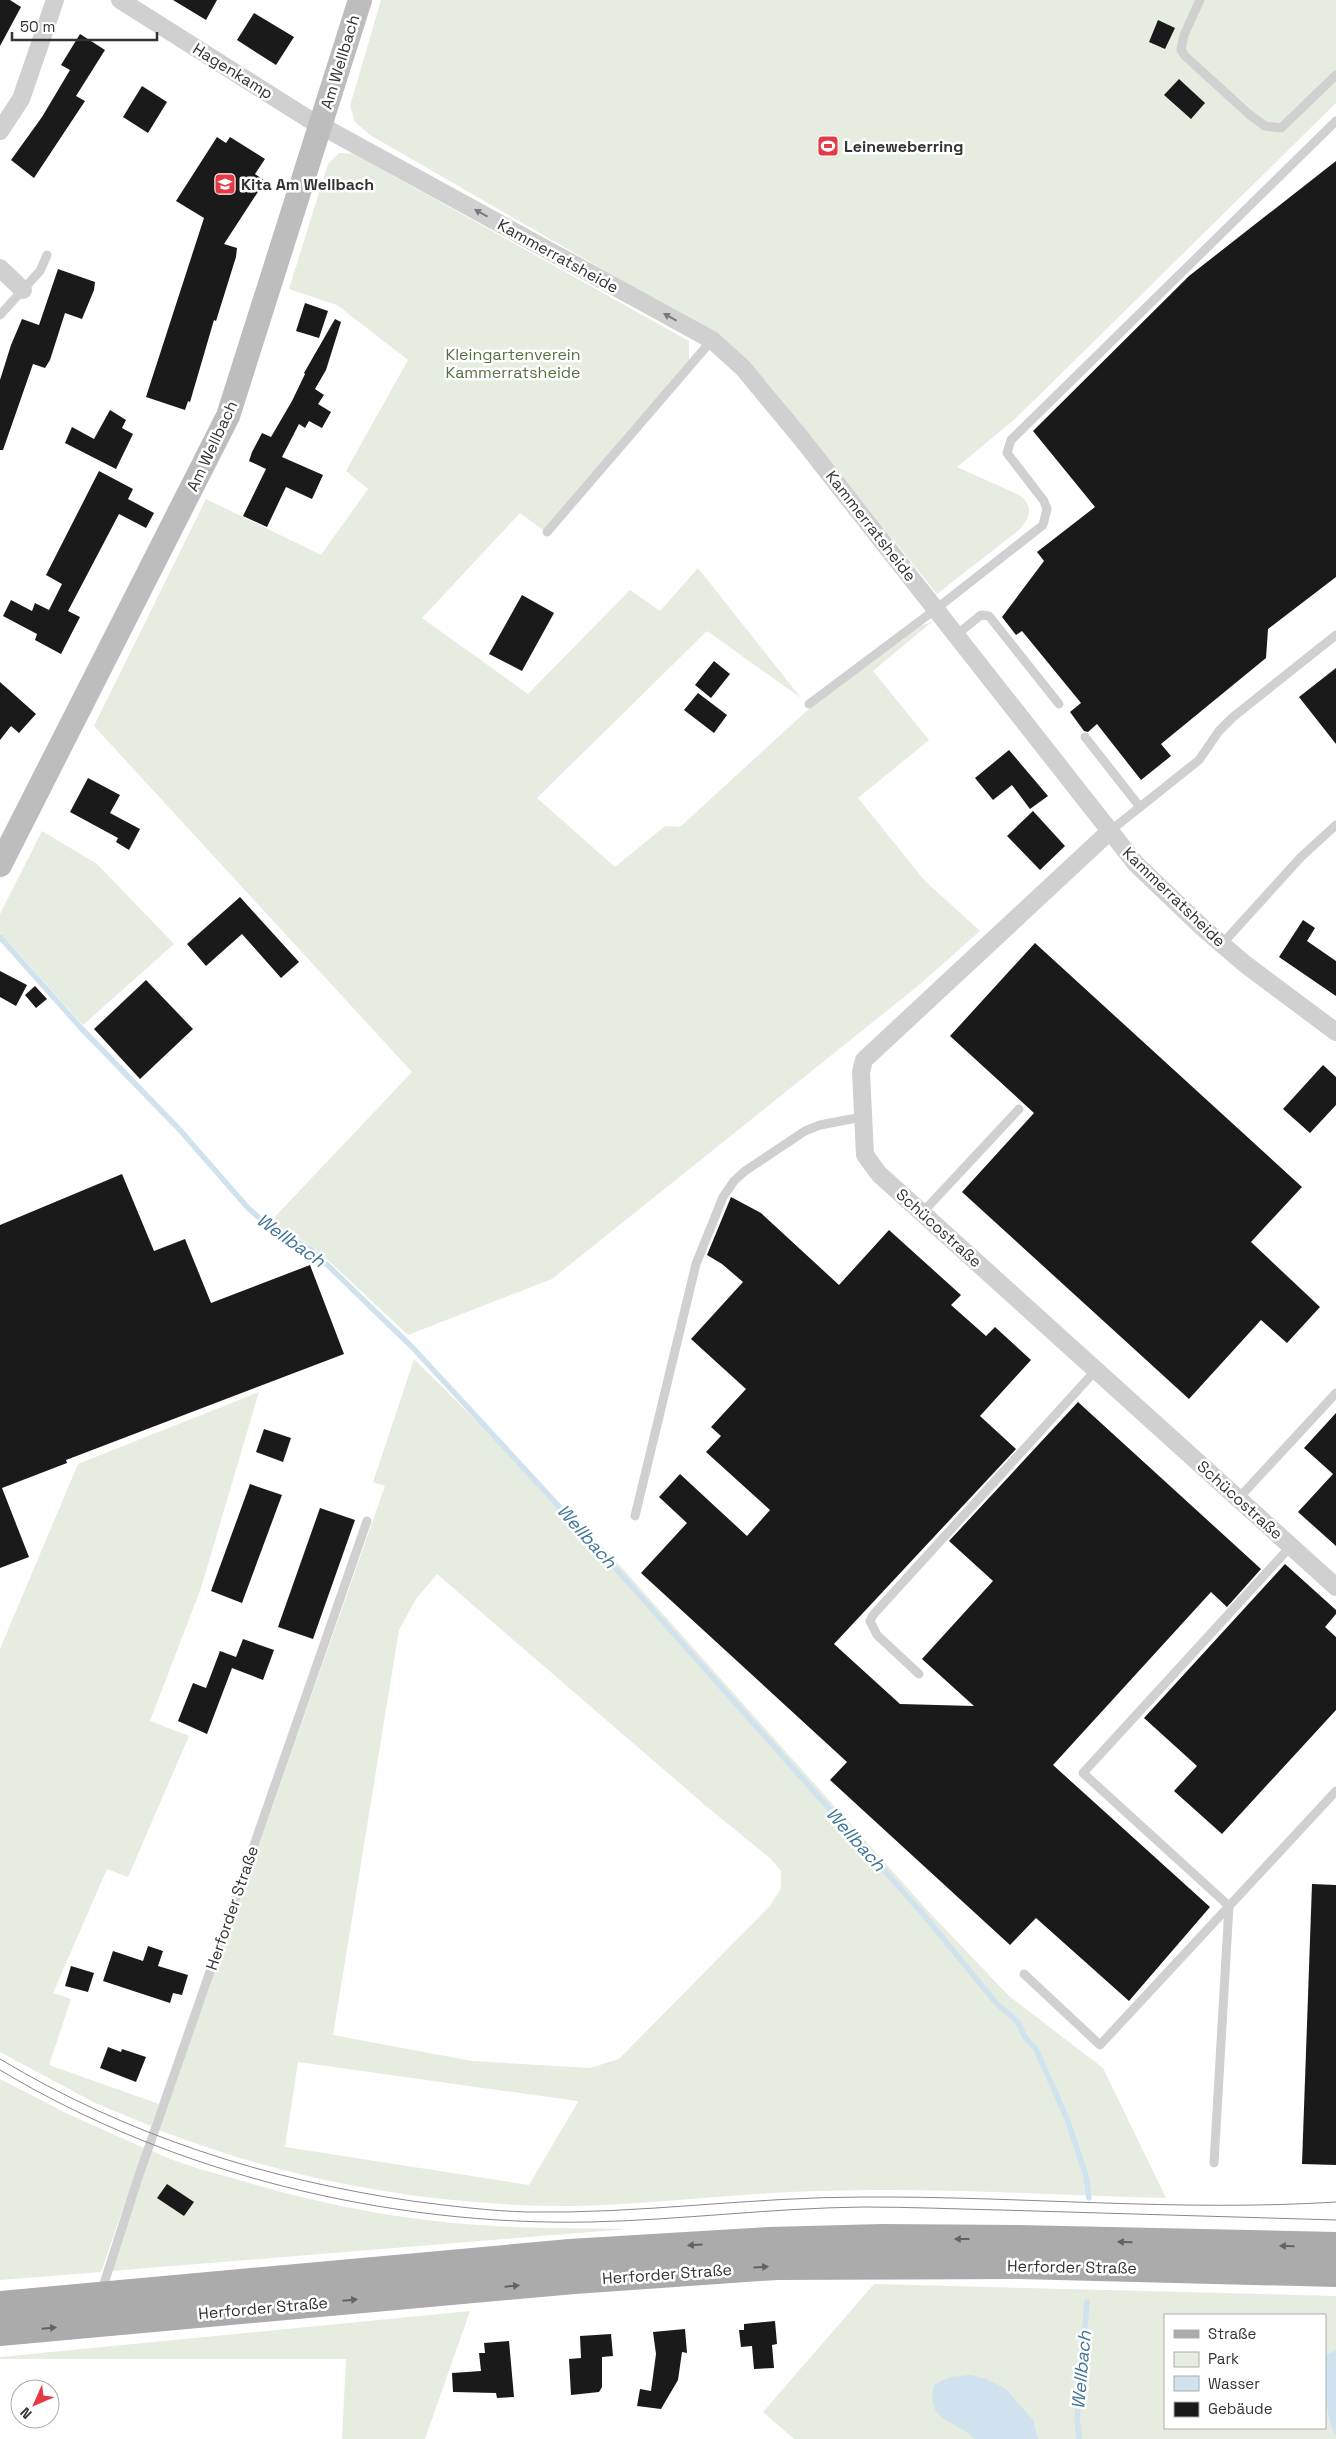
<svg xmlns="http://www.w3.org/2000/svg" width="1336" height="2439" viewBox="0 0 1336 2439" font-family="'Space Grotesk',sans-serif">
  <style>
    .green { fill: #e6ecdf; fill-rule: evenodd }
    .water { fill: #cfe2ee }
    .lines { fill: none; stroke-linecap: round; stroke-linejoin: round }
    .stream { stroke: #cfe2ee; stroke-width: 5.5 }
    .building { fill: #1a1a1a }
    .lane { stroke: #d0d0d0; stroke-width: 9 }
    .street { stroke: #d0d0d0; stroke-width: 18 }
    .secondary { stroke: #bdbdbd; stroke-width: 24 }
    .primary { stroke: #ababab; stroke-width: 28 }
    .tram { stroke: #888; stroke-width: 1 }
    .oneway { fill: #7a7a7a }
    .oneway2 { fill: #636363 }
    .labels { text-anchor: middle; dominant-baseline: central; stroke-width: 5; stroke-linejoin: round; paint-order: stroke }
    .street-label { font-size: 16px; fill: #333; stroke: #fff }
    .poi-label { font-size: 16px; font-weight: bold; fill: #333; stroke: #fff; text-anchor: start }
    .park-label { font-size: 16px; fill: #56703f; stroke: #fff }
    .water-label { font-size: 18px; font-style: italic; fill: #3f7597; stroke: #fff }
  </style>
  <rect width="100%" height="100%" fill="#fff"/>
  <g class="green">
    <path d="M 381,0 L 1336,0 L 1336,103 L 1015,419 L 957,467 L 1019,495 C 1034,506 1031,517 1019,530 L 937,594 L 766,381 L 699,325 L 370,135 L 355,122 L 350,106 Z"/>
    <path d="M 339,153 L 354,154 L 689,341 L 689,360 L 543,530 L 520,513 L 422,618 L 528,694 L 630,590 L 660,611 L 698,568 L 801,698 L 707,631 L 537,798 L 615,867 L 665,826 L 680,827 L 812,706 L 921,626 L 933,621 L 873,671 L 929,740 L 858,798 L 925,881 L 980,931 L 919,985 L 552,1279 L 408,1335 L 315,1248 L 270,1222 L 412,1072 L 94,726 L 206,499 L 321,555 L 368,489 L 346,471 L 408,360 L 337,305 L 289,289 L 328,164 Z"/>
    <path d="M 42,831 L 97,864 L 174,944 L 83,1025 L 0,933 L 0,914 Z"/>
    <path d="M 414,1359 L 606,1550 L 928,1911 L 1009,1996 L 1103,2068 L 1166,2198 C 1051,2195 934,2187 819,2191 C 735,2193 652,2205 569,2206 C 429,2206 290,2181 159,2130 L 385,1486 L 373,1482 ZM 437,1574 L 706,1806 L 771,1859 L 781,1871 L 781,1888 L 770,1906 L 619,2059 L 590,2068 L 472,2061 L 333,2035 L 399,1630 L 416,1599 ZM 298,2062 L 577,2101 L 578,2102 L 529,2185 L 285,2147 Z"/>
    <path d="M 259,1392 L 201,1588 L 150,1721 L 189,1736 L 128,1877 L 107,1869 L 53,1993 L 71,1999 L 49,2065 L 159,2104 L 151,2126 L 95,2103 L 0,2052 L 0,1649 L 78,1464 Z"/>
    <path d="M 0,2079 L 68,2114 L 144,2148 L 101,2272 L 0,2280 Z"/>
    <path d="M 152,2151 C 181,2165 215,2173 246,2182 C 327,2206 411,2222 495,2226 C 540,2229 584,2228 628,2229 L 111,2271 Z"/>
    <path d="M 874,2284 L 1336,2296 L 1336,2439 L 794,2439 L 763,2412 ZM 1165,2315 L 1325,2315 L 1325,2428 L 1165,2428 Z"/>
    <path d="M 470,2311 L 425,2439 L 342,2439 L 346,2359 L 0,2359 L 0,2357 Z"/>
  </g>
  <g class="water">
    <path d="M 1336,2350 L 1336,2435 C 1324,2420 1325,2375 1325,2356 Z"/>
    <path d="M 971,2375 L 987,2379 L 1007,2390 L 1033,2420 L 1038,2439 L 975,2439 C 955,2419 925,2422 934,2385 L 950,2377 Z"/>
  </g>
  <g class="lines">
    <g class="stream">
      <path d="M 0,937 L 81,1028 L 179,1129 L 248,1208 L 266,1224 L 312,1250 L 413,1348 L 603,1554 L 923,1914 L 997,2004 L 1017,2021 L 1025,2037 L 1036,2049 L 1067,2119 L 1086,2176 L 1089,2198"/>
      <path d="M 1079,2439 L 1077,2419 L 1087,2302"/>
    </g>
  </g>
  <g class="building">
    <path d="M 0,0 L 10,0 L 21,7 L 0,46 Z"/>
    <path d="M 173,0 L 217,0 L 206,20 Z"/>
    <path d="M 254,13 L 294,37 L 276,65 L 237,40 Z"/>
    <path d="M 1158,20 L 1175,28 L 1165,49 L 1149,42 Z"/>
    <path d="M 80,34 L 105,50 L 76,96 L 85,101 L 34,178 L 11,160 L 42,117 L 70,70 L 61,65 Z"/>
    <path d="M 1179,79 L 1205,103 L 1191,119 L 1164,95 Z"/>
    <path d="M 142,86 L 167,102 L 148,133 L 123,117 Z"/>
    <path d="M 217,137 L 226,143 L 230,137 L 265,159 L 255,174 L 265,181 L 224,244 L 237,248 L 236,257 L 216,321 L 214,320 L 190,402 L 188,401 L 185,410 L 146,397 L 204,218 L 176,201 Z"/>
    <path d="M 1336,161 L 1336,577 L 1268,629 L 1266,658 L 1161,744 L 1171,756 L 1141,780 L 1097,724 L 1088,732 L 1084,731 L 1070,712 L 1081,703 L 1022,631 L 1016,635 L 1002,617 L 1044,561 L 1037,552 L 1095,507 L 1033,431 L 1189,276 Z"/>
    <path d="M 58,269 L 95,282 L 94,290 L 82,319 L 65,313 L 50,360 L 45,368 L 33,364 L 3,450 L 0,450 L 0,380 L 11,345 L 22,319 L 39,325 Z"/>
    <path d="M 305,303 L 328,311 L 319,338 L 296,331 Z"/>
    <path d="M 335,319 L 341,322 L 326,370 L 315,389 L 324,395 L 318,404 L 331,412 L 322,428 L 309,421 L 305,428 L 299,424 L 282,457 L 323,475 L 312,499 L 286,487 L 267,527 L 243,516 L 266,469 L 249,461 L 252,452 L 262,433 L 271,437 L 292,401 L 305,374 L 304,373 Z"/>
    <path d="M 110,410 L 126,420 L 122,428 L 133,434 L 116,469 L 65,443 L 72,427 L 94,439 Z"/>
    <path d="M 99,471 L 133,489 L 128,499 L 154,513 L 146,528 L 119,514 L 68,611 L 80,617 L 61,654 L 35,640 L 37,634 L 3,616 L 11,600 L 32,611 L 35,603 L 49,610 L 62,584 L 46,575 Z"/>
    <path d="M 522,595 L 554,613 L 522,671 L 489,654 Z"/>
    <path d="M 714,661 L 730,674 L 711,698 L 695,685 Z"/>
    <path d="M 1336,668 L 1336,744 L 1299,697 Z"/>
    <path d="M 0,682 L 36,714 L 19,733 L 11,726 L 0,740 Z"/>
    <path d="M 698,693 L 727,715 L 714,733 L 684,710 Z"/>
    <path d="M 1009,750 L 1048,796 L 1030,809 L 1012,785 L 993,800 L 975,778 Z"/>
    <path d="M 88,778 L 120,795 L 110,813 L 140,829 L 129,850 L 116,842 L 118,838 L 70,812 Z"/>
    <path d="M 1033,811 L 1065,846 L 1040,870 L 1007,836 Z"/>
    <path d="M 240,897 L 299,962 L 281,978 L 242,934 L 206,966 L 187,944 Z"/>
    <path d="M 1303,920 L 1315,928 L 1307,941 L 1336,961 L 1336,996 L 1279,957 Z"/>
    <path d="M 1035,943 L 1302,1187 L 1251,1242 L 1320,1307 L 1287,1343 L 1261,1320 L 1189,1399 L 962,1192 L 1034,1113 L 950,1036 Z"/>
    <path d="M 0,971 L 27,985 L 16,1006 L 0,997 Z"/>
    <path d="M 146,980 L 193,1029 L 140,1079 L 94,1029 Z"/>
    <path d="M 35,986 L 47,999 L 36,1008 L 25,995 Z"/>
    <path d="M 1323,1065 L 1336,1077 L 1336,1105 L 1310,1133 L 1283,1109 Z"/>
    <path d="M 122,1174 L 154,1251 L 185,1239 L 211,1303 L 310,1265 L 344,1354 L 66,1460 L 67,1463 L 2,1488 L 29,1557 L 0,1568 L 0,1225 Z"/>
    <path d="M 731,1197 L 761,1213 L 839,1285 L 889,1230 L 961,1295 L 951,1305 L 986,1336 L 995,1327 L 1031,1360 L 980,1416 L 1016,1449 L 834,1644 L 900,1704 L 974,1706 L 922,1659 L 993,1581 L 949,1541 L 1078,1402 L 1261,1569 L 1227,1607 L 1211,1592 L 1053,1765 L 1210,1907 L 1129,2001 L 1036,1918 L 1010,1945 L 830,1780 L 847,1762 L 641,1573 L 687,1523 L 659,1497 L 680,1474 L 747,1536 L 770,1510 L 706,1452 L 721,1436 L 711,1427 L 746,1389 L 691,1339 L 743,1282 L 722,1264 L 707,1255 Z"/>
    <path d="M 1336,1413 L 1336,1546 L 1298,1512 L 1333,1474 L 1304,1448 Z"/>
    <path d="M 264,1429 L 291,1438 L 283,1462 L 256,1452 Z"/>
    <path d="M 250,1484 L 282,1495 L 242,1603 L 211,1591 Z"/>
    <path d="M 320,1508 L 355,1520 L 313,1639 L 278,1627 Z"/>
    <path d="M 1285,1564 L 1336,1610 L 1336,1614 L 1325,1627 L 1336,1637 L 1336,1710 L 1222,1834 L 1174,1791 L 1197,1766 L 1144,1718 Z"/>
    <path d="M 243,1639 L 274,1650 L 263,1680 L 232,1668 L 207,1734 L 178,1721 L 193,1683 L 206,1688 L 220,1651 L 236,1657 Z"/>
    <path d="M 1312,1884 L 1336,1885 L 1336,2165 L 1302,2164 Z"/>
    <path d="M 148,1946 L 163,1951 L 158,1966 L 188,1975 L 182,1995 L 173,1993 L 170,2003 L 103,1981 L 113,1951 L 143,1961 Z"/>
    <path d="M 71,1966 L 94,1973 L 88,1992 L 65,1986 Z"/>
    <path d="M 108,2047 L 121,2052 L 122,2049 L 146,2057 L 136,2082 L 100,2068 Z"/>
    <path d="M 167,2184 L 194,2202 L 184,2216 L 157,2198 Z"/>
    <path d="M 775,2321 L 777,2344 L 772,2345 L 774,2368 L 754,2369 L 752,2346 L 741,2347 L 739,2330 L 744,2330 L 744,2324 Z"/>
    <path d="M 685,2329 L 687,2353 L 682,2352 L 678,2380 L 661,2409 L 637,2406 L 640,2389 L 651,2391 L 656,2354 L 653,2332 Z"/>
    <path d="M 611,2334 L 613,2356 L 602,2357 L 602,2387 L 599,2392 L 571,2395 L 569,2359 L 581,2358 L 580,2336 Z"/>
    <path d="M 509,2341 L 514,2397 L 497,2398 L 496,2393 L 453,2392 L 452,2373 L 481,2371 L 479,2353 L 485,2353 L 484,2343 Z"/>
  </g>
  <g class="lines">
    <g class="lane">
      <path d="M 1200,0 L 1184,35 L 1181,50 L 1185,56 L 1250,115 L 1265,126 L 1281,128 L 1336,75"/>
      <path d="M 0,315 L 40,271 L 47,255"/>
      <path d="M 547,532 L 712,340"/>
      <path d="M 956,635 L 981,615 L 989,616 L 1059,704"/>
      <path d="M 809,704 L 936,609 L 1043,525 L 1047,509 L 1044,501 L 1007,453 L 1011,440 L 1336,121"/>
      <path d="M 1085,737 L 1140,807"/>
      <path d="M 1110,831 L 1199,760 L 1219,731 L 1233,717 L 1336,635"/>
      <path d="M 1222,944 L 1301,857 L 1336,825"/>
      <path d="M 922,1213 L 1019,1109"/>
      <path d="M 1238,1499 L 1336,1393"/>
      <path d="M 635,1516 L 696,1264 L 723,1197 L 734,1181 L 745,1171 L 805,1131 L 820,1125 L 862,1117"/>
      <path d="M 919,1674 L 877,1635 L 870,1621 L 873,1615 L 1096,1370"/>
      <path d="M 1024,1974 L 1100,2045 L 1336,1791"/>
      <path d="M 1214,2163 L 1229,1906 L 1083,1773 L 1291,1546"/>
      <path d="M 101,2293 L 137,2181 L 367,1521"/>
    </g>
    <g class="street">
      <path d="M 120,0 L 307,118 L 712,340 L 743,368 L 801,438 L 1136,864 L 1203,928 L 1245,964 L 1336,1032"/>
      <path d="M 0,131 L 21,99 L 55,0"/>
      <path d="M 0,268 L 23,290"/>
      <path d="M 1110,831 L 864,1060 L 861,1072 L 865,1155 L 879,1174 L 1336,1587"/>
    </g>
    <path class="secondary" d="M 0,865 L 228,416 L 360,0"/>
    <g class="primary">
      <path d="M 0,2305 L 570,2253 L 769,2241 L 882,2238 L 1018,2239 L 1336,2246"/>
      <path d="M 0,2332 L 574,2280 L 776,2266 L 1019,2265 L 1336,2273"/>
    </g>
    <g class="tram">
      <path d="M 0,2059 C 126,2135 267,2180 412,2201 C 451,2206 489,2211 528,2212 C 640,2214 751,2197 863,2197 C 1021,2196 1178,2212 1336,2202"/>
      <path d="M 0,2070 C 173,2174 388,2226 590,2222 C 681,2220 772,2208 863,2207 C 909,2207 955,2209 1000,2210 C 1112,2213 1224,2217 1336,2220"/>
    </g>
  </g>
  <defs><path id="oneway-solid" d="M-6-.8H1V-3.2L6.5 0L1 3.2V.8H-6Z" transform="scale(1.25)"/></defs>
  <g class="oneway">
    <use href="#oneway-solid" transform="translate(481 213) rotate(-151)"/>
    <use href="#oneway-solid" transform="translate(670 317) rotate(-151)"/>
  </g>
  <g class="oneway2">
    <use href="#oneway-solid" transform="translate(962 2239) rotate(-180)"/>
    <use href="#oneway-solid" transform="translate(1125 2242) rotate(-179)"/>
    <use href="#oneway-solid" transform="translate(695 2245) rotate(176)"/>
    <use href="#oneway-solid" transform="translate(1287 2246) rotate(-179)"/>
    <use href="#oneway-solid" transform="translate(761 2267) rotate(-4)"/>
    <use href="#oneway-solid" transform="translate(512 2286) rotate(-5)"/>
    <use href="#oneway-solid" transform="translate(350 2300) rotate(-5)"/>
    <use href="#oneway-solid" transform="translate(49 2328) rotate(-5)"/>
  </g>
  <defs>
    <g id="stadium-square" transform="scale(1.125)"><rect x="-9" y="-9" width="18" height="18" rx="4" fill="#e63946" stroke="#fff"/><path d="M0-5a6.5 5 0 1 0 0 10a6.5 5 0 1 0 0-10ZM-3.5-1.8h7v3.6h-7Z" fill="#fff"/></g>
    <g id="school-square" transform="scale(1.125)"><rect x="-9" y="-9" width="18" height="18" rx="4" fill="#e63946" stroke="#fff"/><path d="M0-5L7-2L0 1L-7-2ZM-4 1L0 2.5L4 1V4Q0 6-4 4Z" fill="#fff"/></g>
  </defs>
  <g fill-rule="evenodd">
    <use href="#stadium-square" x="828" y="146"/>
    <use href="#school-square" x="225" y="184"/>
  </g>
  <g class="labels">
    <g class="street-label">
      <text transform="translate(340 62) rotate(-73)">Am Wellbach</text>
      <text transform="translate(233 71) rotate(32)">Hagenkamp</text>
      <text transform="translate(558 256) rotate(29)">Kammerratsheide</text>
      <text transform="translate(212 446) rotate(-65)">Am Wellbach</text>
      <text transform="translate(871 526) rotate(52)">Kammerratsheide</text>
      <text transform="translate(1174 897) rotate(44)">Kammerratsheide</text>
      <text transform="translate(939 1228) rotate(42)">Schücostraße</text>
      <text transform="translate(1240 1500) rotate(42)">Schücostraße</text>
      <text transform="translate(232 1908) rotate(-71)">Herforder Straße</text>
      <text transform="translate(1072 2267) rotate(1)">Herforder Straße</text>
      <text transform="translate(667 2274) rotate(-4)">Herforder Straße</text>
      <text transform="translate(263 2308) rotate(-5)">Herforder Straße</text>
    </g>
    <g class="poi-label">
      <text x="844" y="146">Leineweberring</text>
      <text x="241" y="184">Kita Am Wellbach</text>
    </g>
    <g class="park-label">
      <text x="513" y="354">Kleingartenverein<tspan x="513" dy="18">Kammerratsheide</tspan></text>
    </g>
    <g class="water-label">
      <text transform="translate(291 1240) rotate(35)">Wellbach</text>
      <text transform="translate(587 1536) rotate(48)">Wellbach</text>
      <text transform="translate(856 1839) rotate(48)">Wellbach</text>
      <text transform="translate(1081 2370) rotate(-85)">Wellbach</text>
    </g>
  </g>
  <rect x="1164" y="2314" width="162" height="115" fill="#ffffff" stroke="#adadad"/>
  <rect x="1174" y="2330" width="25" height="8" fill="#ababab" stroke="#adadad"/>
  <text x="1208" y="2339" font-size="15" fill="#333333">Straße</text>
  <rect x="1174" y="2352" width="25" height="15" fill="#e6ecdf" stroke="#adadad"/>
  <text x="1208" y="2364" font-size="15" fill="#333333">Park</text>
  <rect x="1174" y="2376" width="25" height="15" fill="#cfe2ee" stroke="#adadad"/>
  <text x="1208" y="2389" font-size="15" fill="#333333">Wasser</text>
  <rect x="1174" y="2402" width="25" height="15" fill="#1a1a1a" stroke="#adadad"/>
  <text x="1208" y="2414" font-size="15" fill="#333333">Gebäude</text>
  <g transform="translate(35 2404) rotate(225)"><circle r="24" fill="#ffffff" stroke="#adadad"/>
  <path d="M0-4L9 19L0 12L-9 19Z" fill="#e63946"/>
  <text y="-8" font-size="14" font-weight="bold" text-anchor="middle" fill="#333333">N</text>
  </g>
  <path d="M12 32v8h145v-8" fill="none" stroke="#333333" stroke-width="2.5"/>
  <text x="20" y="32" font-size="15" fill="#333333" stroke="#ffffff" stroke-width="4" paint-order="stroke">50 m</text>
</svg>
